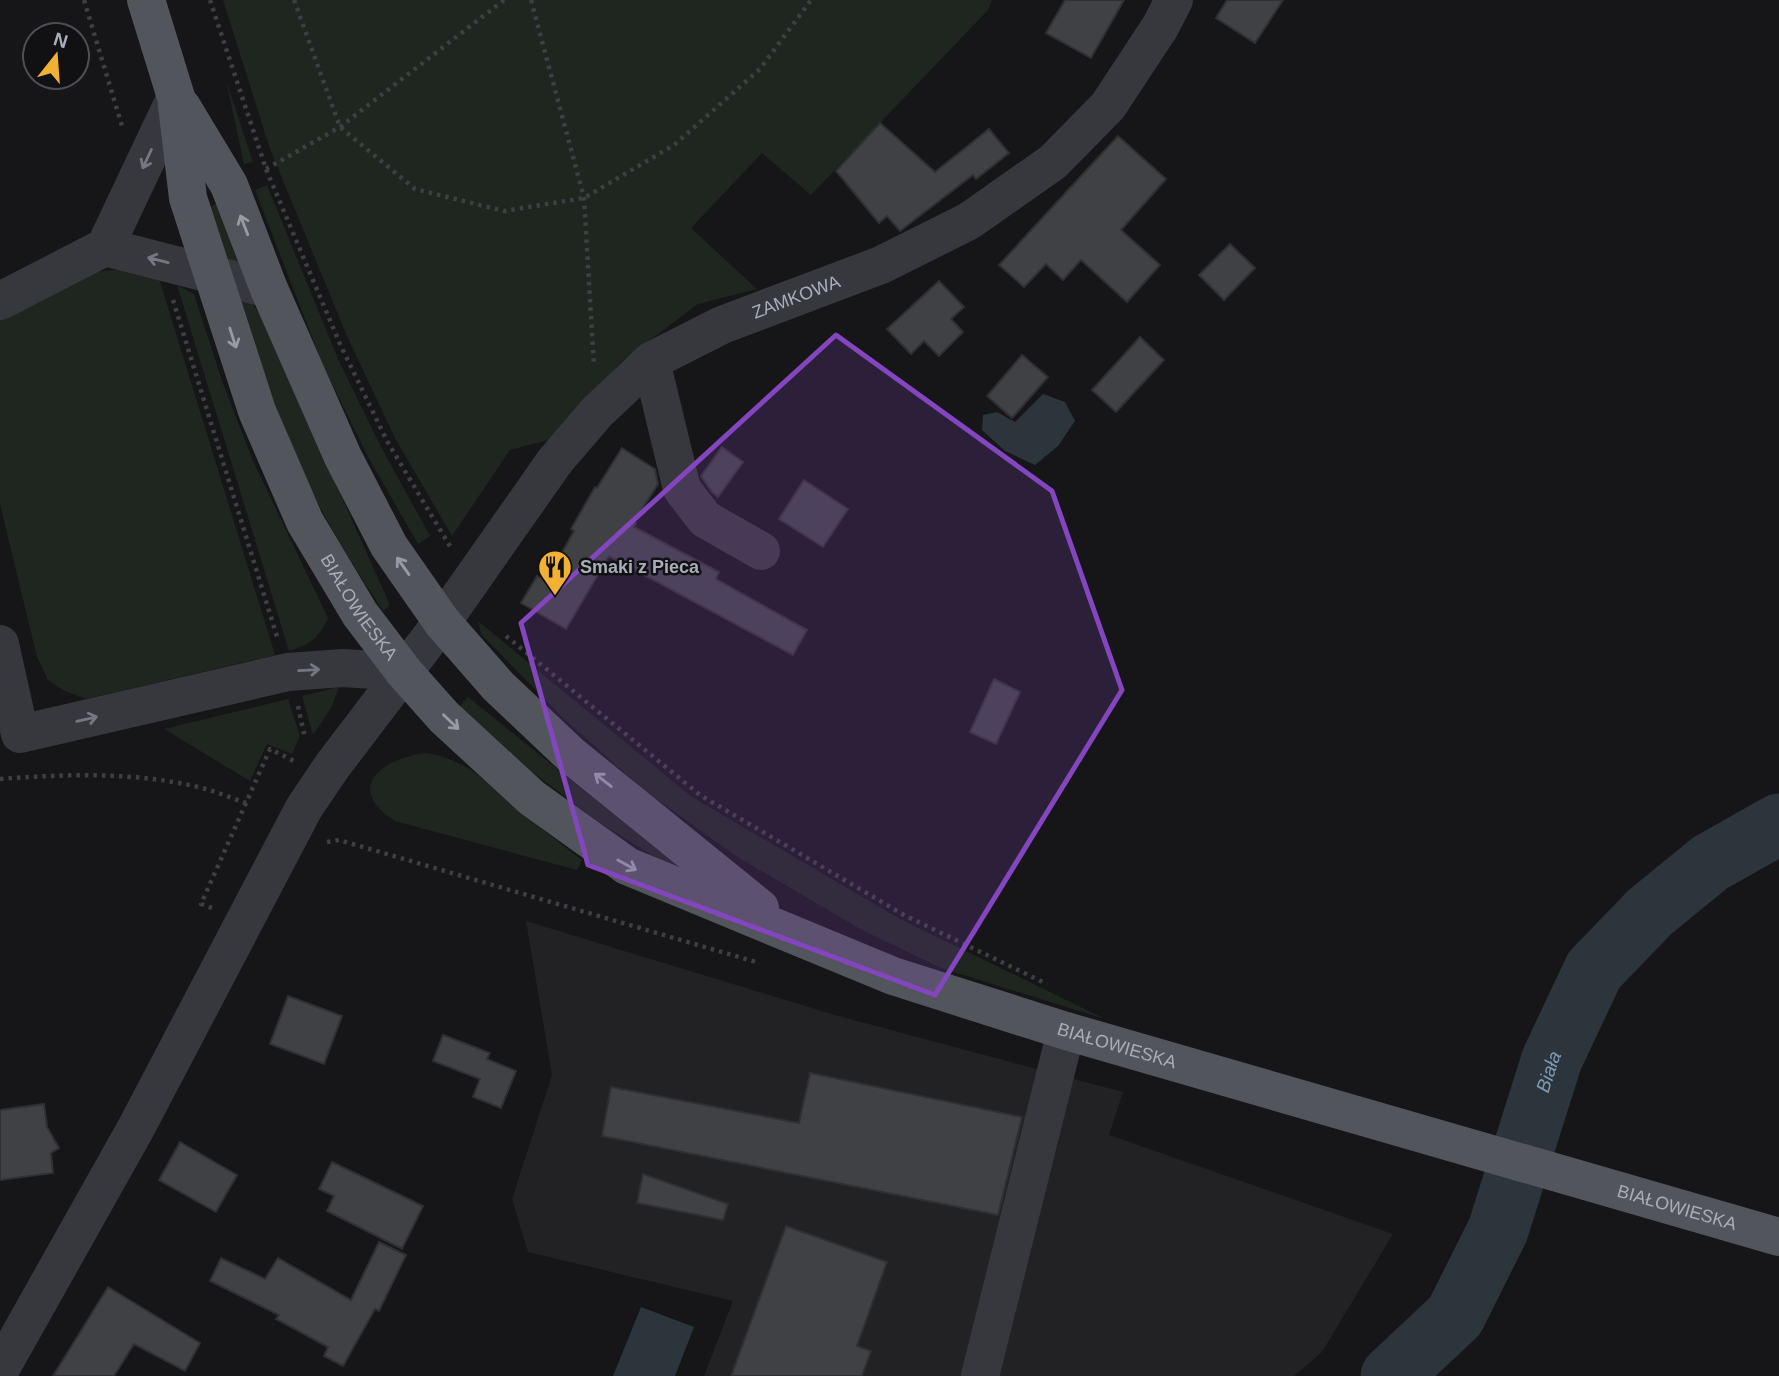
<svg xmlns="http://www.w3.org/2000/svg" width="1779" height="1376" viewBox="0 0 1779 1376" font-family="Helvetica,sans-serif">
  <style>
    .built { fill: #222225 }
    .green { fill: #1e261f }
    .water { fill: #2c353c }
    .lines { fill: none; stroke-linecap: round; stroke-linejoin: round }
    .river { stroke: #2c353c; stroke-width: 61 }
    .building { fill: #404145; stroke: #303034; stroke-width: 2 }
    .path { stroke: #3d3f44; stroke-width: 4.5; stroke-dasharray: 3.5 5; stroke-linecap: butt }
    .minor { stroke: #37383d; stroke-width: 38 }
    .major { stroke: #53555c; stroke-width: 38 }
    .oneway { stroke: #757881 }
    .oneway2 { stroke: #979ba6 }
    .marked { fill: #8446be; fill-opacity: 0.2; stroke: #8446be; stroke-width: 5; stroke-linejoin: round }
    .labels { text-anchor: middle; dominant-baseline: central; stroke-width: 5; stroke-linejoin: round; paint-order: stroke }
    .street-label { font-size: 18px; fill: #a8adb8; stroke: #111113 }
    .poi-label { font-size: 18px; font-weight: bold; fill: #a8adb8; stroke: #111113; text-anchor: start }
    .water-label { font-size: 19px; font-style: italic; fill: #7f9bb3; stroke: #111113 }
  </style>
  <rect width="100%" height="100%" fill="#161618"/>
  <path class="built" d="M 526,921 L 835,1015 L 1123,1092 L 1109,1135 L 1393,1234 L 1322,1352 L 1294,1376 L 704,1376 L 733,1301 L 528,1252 L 512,1199 L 552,1075 Z"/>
  <g class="green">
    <path d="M 223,0 L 992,0 L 988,10 L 811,195 L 762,153 L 691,228 L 757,289 L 698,304 L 621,362 L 556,438 L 510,450 L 452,536 L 395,438 L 347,336 L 270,149 Z"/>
    <path d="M 226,80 L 253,162 L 244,164 Z"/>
    <path d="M 267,185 L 338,359 L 380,445 L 430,536 L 418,544 L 367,455 L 323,365 L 255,190 Z"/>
    <path d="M 218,203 L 241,264 L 224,257 L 210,207 Z"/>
    <path d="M 128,269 L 158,275 L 275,655 L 86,699 L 65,691 L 48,680 L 37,657 L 0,504 L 0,313 L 91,272 Z"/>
    <path d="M 177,285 L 194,294 L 222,381 L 253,461 L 328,618 C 318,639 311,644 289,651 Z"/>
    <path d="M 236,296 L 251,302 L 259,312 L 390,605 L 383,611 C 369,588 353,566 340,543 C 294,466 265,380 236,296 Z"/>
    <path d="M 478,621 L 692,797 L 900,919 L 1105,1019 L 941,968 L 862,930 L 736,856 L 645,791 L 564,719 L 481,634 Z"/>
    <path d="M 339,687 L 331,708 L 313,735 L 302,696 Z"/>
    <path d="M 468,697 L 705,888 L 600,823 L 531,771 L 460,706 Z"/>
    <path d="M 288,699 L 300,736 L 292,754 L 267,744 L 250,781 L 164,729 Z"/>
    <path d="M 426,753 C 472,761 487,784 521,813 C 541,829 562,844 582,860 L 577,870 L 395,821 C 343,788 382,758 426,753 Z"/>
  </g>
  <g class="water">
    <path d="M 1043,394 L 1065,402 L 1075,421 L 1058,446 L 1035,465 L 1005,451 L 982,430 L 983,415 L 997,412 L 1015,422 Z"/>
    <path d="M 641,1307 L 694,1327 L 675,1376 L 613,1376 Z"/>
  </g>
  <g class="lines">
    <path class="river" id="s1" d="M 1391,1376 L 1455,1316 L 1498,1230 L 1552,1059 L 1594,970 L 1650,912 L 1710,863 L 1779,824"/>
  </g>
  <g class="building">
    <path d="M 1065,0 L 1124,0 L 1091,58 L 1046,33 Z"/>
    <path d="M 1227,0 L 1283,0 L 1255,43 L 1216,18 Z"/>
    <path d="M 880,123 L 935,172 L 989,129 L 1009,153 L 976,179 L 973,175 L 900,231 L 887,216 L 879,223 L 836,171 Z"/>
    <path d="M 1118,136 L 1166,179 L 1121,230 L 1160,265 L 1127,302 L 1081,260 L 1063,280 L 1046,264 L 1024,287 L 999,265 Z"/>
    <path d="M 1230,244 L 1255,268 L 1224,300 L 1199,275 Z"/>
    <path d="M 939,281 L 964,307 L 951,319 L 963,332 L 939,356 L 924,341 L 911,354 L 887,329 Z"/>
    <path d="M 1140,337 L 1164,360 L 1116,412 L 1092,390 Z"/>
    <path d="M 1022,355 L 1048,377 L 1012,418 L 987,396 Z"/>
    <path d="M 722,447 L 743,462 L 718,497 L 712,492 L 701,476 Z"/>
    <path d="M 622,448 L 655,469 L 658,484 L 634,522 L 636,523 L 634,527 L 719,572 L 716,579 L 807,630 L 793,655 L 609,556 L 566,629 L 521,603 L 537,576 L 546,581 L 574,531 L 571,529 L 595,487 L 597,488 Z"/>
    <path d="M 804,480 L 848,509 L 823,547 L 779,519 Z"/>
    <path d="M 994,679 L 1020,692 L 996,744 L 970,732 Z"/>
    <path d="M 288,996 L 342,1016 L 324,1064 L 270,1044 Z"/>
    <path d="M 443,1035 L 490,1053 L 487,1059 L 516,1071 L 501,1108 L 473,1097 L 480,1079 L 433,1061 Z"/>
    <path d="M 810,1073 L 1022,1117 L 998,1215 L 602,1136 L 611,1087 L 799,1123 Z"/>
    <path d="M 44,1104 L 47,1127 L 59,1148 L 51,1153 L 53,1173 L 0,1180 L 0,1110 Z"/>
    <path d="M 180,1142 L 237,1175 L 216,1212 L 159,1180 Z"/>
    <path d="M 332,1162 L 423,1206 L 402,1249 L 327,1211 L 334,1196 L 319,1189 Z"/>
    <path d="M 643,1174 L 728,1204 L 723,1220 L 637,1203 Z"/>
    <path d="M 786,1226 L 887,1262 L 857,1346 L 871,1351 L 862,1376 L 731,1376 Z"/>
    <path d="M 379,1242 L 406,1255 L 379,1311 L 375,1309 L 343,1366 L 324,1356 L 328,1347 L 276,1319 L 279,1315 L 210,1281 L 221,1258 L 265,1279 L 278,1258 L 351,1300 Z"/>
    <path d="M 108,1287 L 200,1343 L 185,1371 L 134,1344 L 114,1376 L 53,1376 Z"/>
  </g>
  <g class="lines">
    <g class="path">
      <path d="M 84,0 L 122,126"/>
      <path d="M 210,0 L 266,169 L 340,344 L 387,441 L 451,548"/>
      <path d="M 294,0 L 340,127 L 415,189 L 504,211 L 584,198 L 674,145 L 760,69 L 811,0"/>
      <path d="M 531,0 L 584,198 L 594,366"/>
      <path d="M 266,169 L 340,127 L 504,0"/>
      <path d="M 173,300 L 278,640"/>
      <path d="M 506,636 L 700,795 L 904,915 L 1047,984"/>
      <path d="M 298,706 L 305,738"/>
      <path d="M 0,779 C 65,774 131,772 194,786 C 212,790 229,797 246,803"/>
      <path d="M 327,842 L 339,840 L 756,962"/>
      <path d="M 212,908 L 201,904 L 270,749 L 294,761"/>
    </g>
    <g class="minor">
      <path d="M 105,247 L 269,289"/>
      <path d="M 0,301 L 105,247 L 176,97"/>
      <path d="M 651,361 L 682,489 L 705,519 L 761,551"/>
      <path d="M 0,644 L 20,734 L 288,672 L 343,668 L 404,672"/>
      <path id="s2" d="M 0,1370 L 136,1128 L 304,808 L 333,765 L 442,622 L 555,461 L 597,412 L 651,361 L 722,325 L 881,265 L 969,221 L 1053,162 L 1108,106 L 1160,27 L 1174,0"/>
      <path d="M 980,1376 L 1066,1031"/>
    </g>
    <g class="major">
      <path id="s3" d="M 146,0 L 176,97 L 188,198 L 257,411 L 305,522 L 360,614 L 404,672 L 444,717 L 532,798 L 627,866 L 893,976 L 1066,1031 L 1779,1237"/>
      <path d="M 182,107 L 229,185 L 269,289 L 343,457 L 389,546 L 442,622 L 498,686 L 571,755 L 760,908"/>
    </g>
  </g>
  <defs><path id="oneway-shaft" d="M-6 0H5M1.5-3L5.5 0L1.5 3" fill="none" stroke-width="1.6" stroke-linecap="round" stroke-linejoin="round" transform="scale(1.75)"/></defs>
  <g class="oneway">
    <use href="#oneway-shaft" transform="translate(147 159) rotate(115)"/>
    <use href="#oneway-shaft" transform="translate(158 260) rotate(-166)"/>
    <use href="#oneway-shaft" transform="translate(309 670) rotate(-3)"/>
    <use href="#oneway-shaft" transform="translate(87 719) rotate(-13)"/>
  </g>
  <g class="oneway2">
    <use href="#oneway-shaft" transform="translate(244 225) rotate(-111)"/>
    <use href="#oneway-shaft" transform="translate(233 338) rotate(72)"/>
    <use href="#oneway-shaft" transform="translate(403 566) rotate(-125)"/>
    <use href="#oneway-shaft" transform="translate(451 722) rotate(44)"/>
    <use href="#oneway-shaft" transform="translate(603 780) rotate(-142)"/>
    <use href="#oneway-shaft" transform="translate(627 865) rotate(29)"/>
  </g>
  <path class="marked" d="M 836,335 L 1052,491 L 1122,690 L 935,995 L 588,865 L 521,623 Z"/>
  <defs>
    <g id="restaurant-pin" transform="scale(1.75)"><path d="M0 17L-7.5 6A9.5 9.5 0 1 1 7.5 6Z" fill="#f2b134" stroke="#111113"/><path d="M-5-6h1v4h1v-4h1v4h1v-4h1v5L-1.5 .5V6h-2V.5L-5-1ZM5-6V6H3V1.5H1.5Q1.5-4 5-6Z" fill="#111"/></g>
  </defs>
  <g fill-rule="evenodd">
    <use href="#restaurant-pin" x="555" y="567"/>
  </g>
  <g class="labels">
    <g class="street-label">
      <text stroke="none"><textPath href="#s2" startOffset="1365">ZAMKOWA</textPath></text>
      <text stroke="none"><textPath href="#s3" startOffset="649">BIAŁOWIESKA</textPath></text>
      <text stroke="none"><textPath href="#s3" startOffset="1547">BIAŁOWIESKA</textPath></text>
      <text stroke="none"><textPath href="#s3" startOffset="2130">BIAŁOWIESKA</textPath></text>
    </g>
    <g class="poi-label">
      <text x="580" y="567">Smaki z Pieca</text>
    </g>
    <g class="water-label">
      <text stroke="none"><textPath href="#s1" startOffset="350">Biała</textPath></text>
    </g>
  </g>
  <g transform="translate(56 56) rotate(17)"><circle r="33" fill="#111113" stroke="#4d4f55" stroke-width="2"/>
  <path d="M0-5L12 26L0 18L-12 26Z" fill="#f2b134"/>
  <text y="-10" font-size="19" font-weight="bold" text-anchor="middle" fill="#a8adb8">N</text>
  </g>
</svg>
